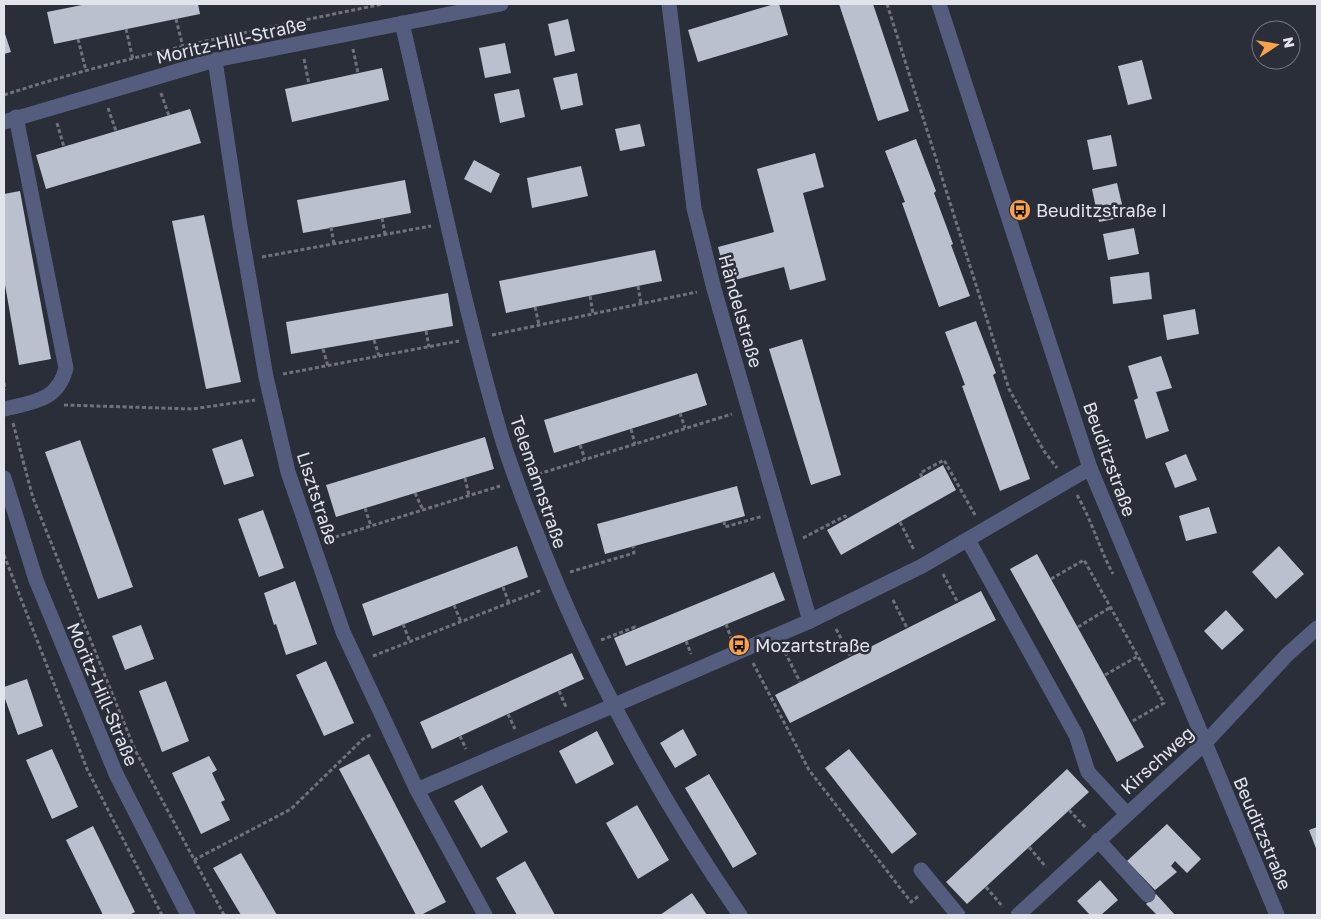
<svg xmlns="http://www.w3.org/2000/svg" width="1321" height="919" viewBox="0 0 1321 919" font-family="'Golos Text',sans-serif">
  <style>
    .building { fill: #bbc0cf }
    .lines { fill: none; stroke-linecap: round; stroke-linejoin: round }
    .path { stroke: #6f727c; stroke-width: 3; stroke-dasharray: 4 2.5; stroke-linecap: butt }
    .minor { stroke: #545d7e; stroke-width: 15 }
    .labels { text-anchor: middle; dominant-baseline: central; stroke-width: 5; stroke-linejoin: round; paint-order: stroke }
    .street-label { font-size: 18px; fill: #e2e4ec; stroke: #2a2e39 }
    .poi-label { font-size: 18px; fill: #e2e4ec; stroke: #2a2e39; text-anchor: start }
  </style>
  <rect width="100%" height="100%" fill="#2a2e39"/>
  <g class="building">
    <path d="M 87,4 L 198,4 L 200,14 L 54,44 L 47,12 Z"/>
    <path d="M 774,4 L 779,4 L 788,35 L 698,62 L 688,30 Z"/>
    <path d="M 839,4 L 873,4 L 909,111 L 878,121 Z"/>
    <path d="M 568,19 L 575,51 L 555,56 L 548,24 Z"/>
    <path d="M 4,31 L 11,52 L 4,54 Z"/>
    <path d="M 505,43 L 511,73 L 485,78 L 479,48 Z"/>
    <path d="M 1142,60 L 1152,99 L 1128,105 L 1118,66 Z"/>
    <path d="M 382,68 L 389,100 L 292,122 L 285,89 Z"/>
    <path d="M 577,73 L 583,105 L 561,110 L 553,78 Z"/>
    <path d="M 519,89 L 525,117 L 500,123 L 494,94 Z"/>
    <path d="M 190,109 L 201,143 L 46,189 L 36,155 Z"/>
    <path d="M 640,124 L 645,146 L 620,151 L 615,129 Z"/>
    <path d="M 1111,135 L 1117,166 L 1093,170 L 1087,140 Z"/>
    <path d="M 916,139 L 936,191 L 934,193 L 953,244 L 951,245 L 970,296 L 939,307 L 902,203 L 905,202 L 885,151 Z"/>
    <path d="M 815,153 L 824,187 L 803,193 L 826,280 L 790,290 L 784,267 L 727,282 L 718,247 L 774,232 L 757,169 Z"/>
    <path d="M 474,160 L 500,174 L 491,193 L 464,179 Z"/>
    <path d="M 581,166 L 588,196 L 532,208 L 527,178 Z"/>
    <path d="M 405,180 L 411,213 L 303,233 L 297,200 Z"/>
    <path d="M 1117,183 L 1125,217 L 1099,222 L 1092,189 Z"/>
    <path d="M 20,191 L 51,359 L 19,365 L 4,279 L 4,194 Z"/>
    <path d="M 204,215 L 241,382 L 206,389 L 172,221 Z"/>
    <path d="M 1134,228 L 1139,254 L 1108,260 L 1103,234 Z"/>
    <path d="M 655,250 L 662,281 L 506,313 L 499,281 Z"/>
    <path d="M 1149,272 L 1152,299 L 1113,304 L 1110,277 Z"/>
    <path d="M 448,293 L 453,326 L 291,354 L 286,322 Z"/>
    <path d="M 1195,309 L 1199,334 L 1167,340 L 1163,315 Z"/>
    <path d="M 976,321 L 996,373 L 993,375 L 1030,479 L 1000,491 L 962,386 L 965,385 L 945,332 Z"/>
    <path d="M 802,339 L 841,475 L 811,485 L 769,349 Z"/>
    <path d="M 1161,356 L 1172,388 L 1156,392 L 1169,431 L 1146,439 L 1134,400 L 1138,398 L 1128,366 Z"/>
    <path d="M 697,373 L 707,405 L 554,453 L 544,420 Z"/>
    <path d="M 485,437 L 494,469 L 336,517 L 326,485 Z"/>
    <path d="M 242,439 L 254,476 L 224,485 L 212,449 Z"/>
    <path d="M 80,440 L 133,587 L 98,599 L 45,452 Z"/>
    <path d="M 1186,454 L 1197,480 L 1175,488 L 1165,463 Z"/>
    <path d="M 943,465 L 956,490 L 841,555 L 827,530 Z"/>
    <path d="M 737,486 L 745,516 L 605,554 L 597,524 Z"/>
    <path d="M 1209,507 L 1217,533 L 1186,541 L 1179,516 Z"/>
    <path d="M 263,510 L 284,568 L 259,577 L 238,519 Z"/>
    <path d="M 517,546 L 528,577 L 373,636 L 362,604 Z"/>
    <path d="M 1279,546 L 1304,574 L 1276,599 L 1252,572 Z"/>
    <path d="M 1037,554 L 1144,747 L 1117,762 L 1010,569 Z"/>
    <path d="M 774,572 L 785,600 L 626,666 L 614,638 Z"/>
    <path d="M 295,581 L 317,644 L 286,655 L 276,624 L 274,625 L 264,593 Z"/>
    <path d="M 981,591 L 996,620 L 790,723 L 775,695 Z"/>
    <path d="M 1226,610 L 1244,630 L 1222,650 L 1204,631 Z"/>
    <path d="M 141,625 L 154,659 L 125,670 L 112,636 Z"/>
    <path d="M 572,653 L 584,679 L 432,749 L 420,722 Z"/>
    <path d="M 326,661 L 354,723 L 324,736 L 296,675 Z"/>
    <path d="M 27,679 L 43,726 L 18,735 L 4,696 L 4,687 Z"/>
    <path d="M 166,681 L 189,741 L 162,752 L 139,691 Z"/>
    <path d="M 683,729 L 697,755 L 675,768 L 660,743 Z"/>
    <path d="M 597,731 L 614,764 L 576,784 L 559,751 Z"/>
    <path d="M 52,749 L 78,807 L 52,819 L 26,760 Z"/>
    <path d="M 849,749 L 917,834 L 892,854 L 825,768 Z"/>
    <path d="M 369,754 L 446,902 L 421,915 L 416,915 L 339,769 Z"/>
    <path d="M 209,756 L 217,770 L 212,773 L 225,800 L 221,802 L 230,820 L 201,834 L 172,773 Z"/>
    <path d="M 1067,769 L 1089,792 L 967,904 L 946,882 Z"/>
    <path d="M 709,774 L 757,854 L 733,868 L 685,788 Z"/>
    <path d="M 482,785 L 508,832 L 481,848 L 454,801 Z"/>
    <path d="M 637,805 L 669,860 L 638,879 L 606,823 Z"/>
    <path d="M 1167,824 L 1201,859 L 1187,873 L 1175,861 L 1171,866 L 1177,872 L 1155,890 L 1127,861 Z"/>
    <path d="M 93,826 L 135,912 L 129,915 L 103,915 L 66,840 Z"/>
    <path d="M 1317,827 L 1317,851 L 1309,830 Z"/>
    <path d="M 241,853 L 277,915 L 241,915 L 213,868 Z"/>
    <path d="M 525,861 L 555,915 L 517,915 L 496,878 Z"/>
    <path d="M 1100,880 L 1118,900 L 1101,915 L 1090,915 L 1077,901 Z"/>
    <path d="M 692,893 L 707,915 L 660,915 Z"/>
    <path d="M 1156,894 L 1175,915 L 1157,915 L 1146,904 Z"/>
  </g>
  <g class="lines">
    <g class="path">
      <path d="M 887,4 L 1009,389 L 1044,451 L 1057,468"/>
      <path d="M 176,19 L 183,47"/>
      <path d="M 126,29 L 133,60"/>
      <path d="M 78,39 L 86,71"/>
      <path d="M 353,49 L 358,73"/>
      <path d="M 304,59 L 309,84"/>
      <path d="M 161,93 L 169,116"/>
      <path d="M 4,95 C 127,55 256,30 383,4"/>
      <path d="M 108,108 L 116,131"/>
      <path d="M 57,123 L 64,147"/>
      <path d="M 382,218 L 385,234"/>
      <path d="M 331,227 L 334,244"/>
      <path d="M 262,257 L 431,226"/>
      <path d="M 638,286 L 641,304"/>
      <path d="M 590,296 L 593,314"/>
      <path d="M 535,307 L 539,325"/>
      <path d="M 426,331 L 429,347"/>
      <path d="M 492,335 L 697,292"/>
      <path d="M 374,340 L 379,356"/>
      <path d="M 323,349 L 328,366"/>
      <path d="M 283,374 L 459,341"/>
      <path d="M 4,383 L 5,390"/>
      <path d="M 64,405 L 192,409 L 255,400"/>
      <path d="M 680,413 L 685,428"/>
      <path d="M 13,423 L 33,498 L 135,750 L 224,915"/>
      <path d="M 631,429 L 635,444"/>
      <path d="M 580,445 L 585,459"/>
      <path d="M 532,476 L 732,414"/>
      <path d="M 922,477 L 920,473 L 944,460 L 975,515"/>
      <path d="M 465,478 L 469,496"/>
      <path d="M 415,493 L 423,510"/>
      <path d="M 1077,495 C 1092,521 1099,548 1113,574"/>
      <path d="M 365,508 L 371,526"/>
      <path d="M 724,521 L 725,527 L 763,516"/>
      <path d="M 900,522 L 914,550"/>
      <path d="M 803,538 L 845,516 L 847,519"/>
      <path d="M 329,539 L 500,486"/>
      <path d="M 4,555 L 87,769 L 162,915"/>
      <path d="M 570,572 L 634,553 L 633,546"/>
      <path d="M 943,574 L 958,603"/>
      <path d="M 1051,579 L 1084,560 L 1164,703 L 1131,722"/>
      <path d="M 503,587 L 509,603"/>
      <path d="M 893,600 L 907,628"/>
      <path d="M 454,605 L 461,622"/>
      <path d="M 403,624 L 410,642"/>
      <path d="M 726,624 L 731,638"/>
      <path d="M 1078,627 L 1111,607"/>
      <path d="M 836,629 L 851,657"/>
      <path d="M 601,640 L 635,627 L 636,629"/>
      <path d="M 686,641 L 691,654"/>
      <path d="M 785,652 L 800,682"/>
      <path d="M 373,656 L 542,590"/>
      <path d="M 753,663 L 809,770 L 911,902 L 920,895"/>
      <path d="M 1105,675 L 1138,656"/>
      <path d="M 559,691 L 566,707"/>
      <path d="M 508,714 L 515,729"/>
      <path d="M 460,736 L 466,749"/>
      <path d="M 1069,810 L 1087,829"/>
      <path d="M 1029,847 L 1046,867"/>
      <path d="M 194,860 L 291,809 L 363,739 L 372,734"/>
      <path d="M 986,887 L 1003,907"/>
    </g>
    <g class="minor">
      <path d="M 669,4 L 694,208 L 714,289 L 810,621"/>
      <path d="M 939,4 L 1090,468 L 1277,915"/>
      <path d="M 402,23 C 434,159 461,297 500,432 C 510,466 523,499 536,532 C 588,668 658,796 740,915"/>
      <path d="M 215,60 L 240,226 L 266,377 L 288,472 L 343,632 L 417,790 L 485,915"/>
      <path d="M 4,122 L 215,60 L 501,4"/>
      <path d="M 4,409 C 33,402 58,401 66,368 L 16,117"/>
      <path d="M 4,478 L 36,580 L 116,774 L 188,915"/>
      <path d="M 968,540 L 1076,735 L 1088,772 L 1126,813"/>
      <path d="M 417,790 L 810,621 L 922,566 L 1090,468"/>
      <path d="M 1098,840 L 1148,895"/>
      <path d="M 921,870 L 958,915"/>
      <path d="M 1018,915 L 1205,743 L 1288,654 L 1317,628"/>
    </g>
  </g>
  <defs>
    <g id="bus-disc" transform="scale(1.125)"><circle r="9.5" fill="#f9a04c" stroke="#2a2e39"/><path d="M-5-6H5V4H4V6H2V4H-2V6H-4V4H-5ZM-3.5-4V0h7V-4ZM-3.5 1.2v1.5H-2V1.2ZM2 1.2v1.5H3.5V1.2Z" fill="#111"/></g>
  </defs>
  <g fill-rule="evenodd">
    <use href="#bus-disc" x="1020" y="210"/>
    <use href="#bus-disc" x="739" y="645"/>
  </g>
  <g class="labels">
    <g class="street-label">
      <text transform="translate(231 40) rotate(-13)">Moritz-Hill-Straße</text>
      <text transform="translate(741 311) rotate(74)">Händelstraße</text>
      <text transform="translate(1110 459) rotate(70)">Beuditzstraße</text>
      <text transform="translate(539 482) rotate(71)">Telemannstraße</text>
      <text transform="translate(318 498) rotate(72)">Lisztstraße</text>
      <text transform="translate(103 694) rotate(67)">Moritz-Hill-Straße</text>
      <text transform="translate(1157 760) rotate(-42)">Kirschweg</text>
      <text transform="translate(1263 833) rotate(67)">Beuditzstraße</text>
    </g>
    <g class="poi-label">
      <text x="1036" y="210">Beuditzstraße I</text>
      <text x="755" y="645">Mozartstraße</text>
    </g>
  </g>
  <rect width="1321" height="919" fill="none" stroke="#e2e4ec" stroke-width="10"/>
  <g transform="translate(1276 45) rotate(78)"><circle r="24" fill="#2a2e39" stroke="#747781"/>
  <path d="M0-4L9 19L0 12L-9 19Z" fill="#f9a04c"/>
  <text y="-8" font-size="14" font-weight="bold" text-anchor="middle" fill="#e2e4ec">N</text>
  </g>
</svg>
